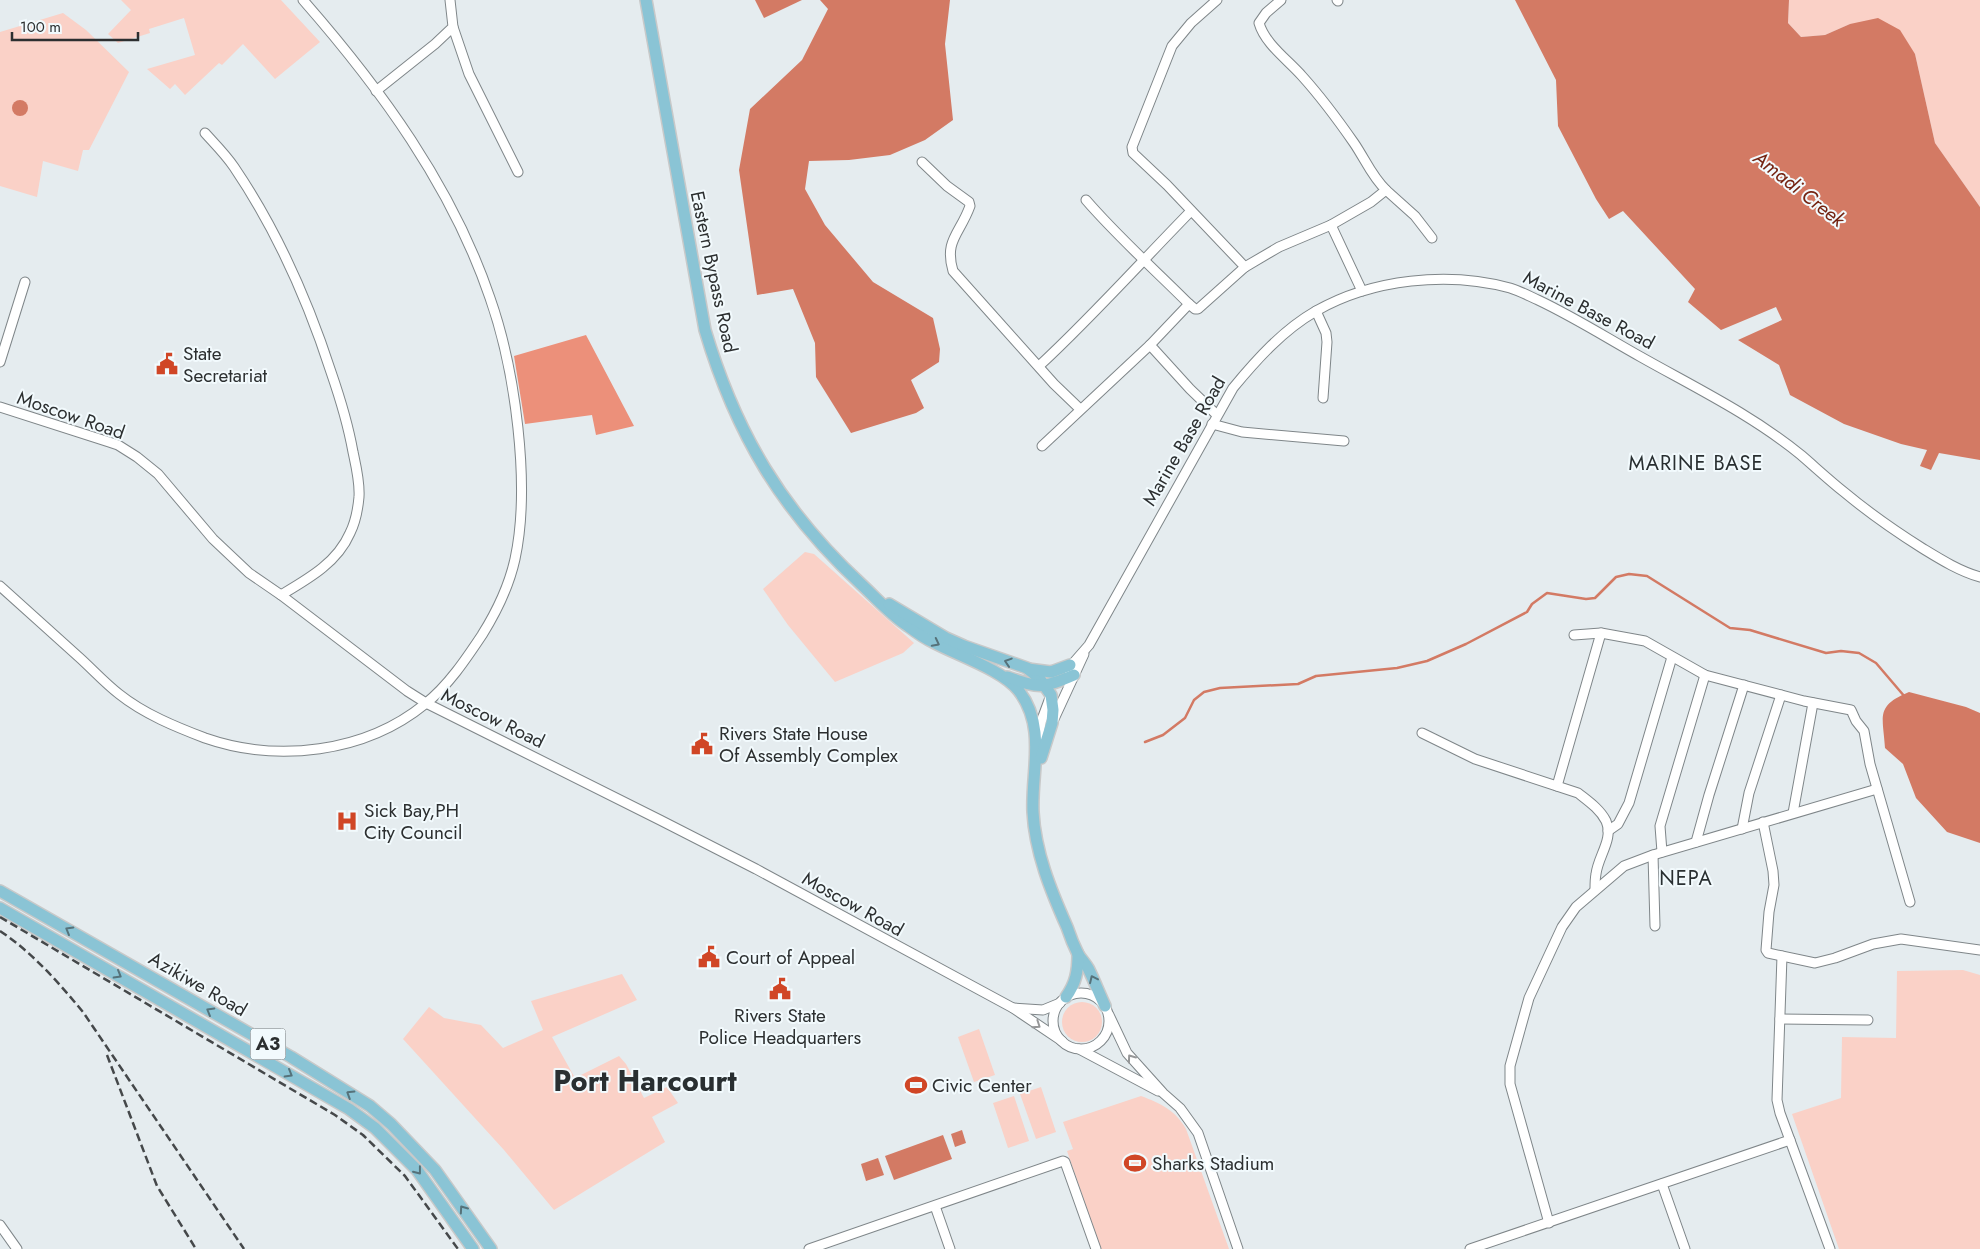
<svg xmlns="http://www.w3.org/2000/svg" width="1980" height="1249" viewBox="0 0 1980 1249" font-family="Jost,sans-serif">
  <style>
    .green { fill: #fad1c7 }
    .forest { fill: #ec907a }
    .water { fill: #d37a64 }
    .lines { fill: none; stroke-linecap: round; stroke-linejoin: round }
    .stream { stroke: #d37a64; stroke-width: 2.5 }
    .minor-casing { stroke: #7f8689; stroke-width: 11 }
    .major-casing { stroke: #c8c9c9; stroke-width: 14 }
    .minor { stroke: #fff; stroke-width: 9 }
    .major { stroke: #8ac4d5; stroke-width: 11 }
    .rail { stroke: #45484a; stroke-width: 2.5; stroke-dasharray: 8 4; stroke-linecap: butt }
    .oneway { stroke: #56727a }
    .oneway2 { stroke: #969798 }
    .labels { text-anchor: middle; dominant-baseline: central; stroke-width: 4; stroke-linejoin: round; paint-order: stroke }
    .shield { fill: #f2fafd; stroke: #676c6e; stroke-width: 1 }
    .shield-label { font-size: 18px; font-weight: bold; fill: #2c2f30 }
    .street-label { font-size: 19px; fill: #2c2f30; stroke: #f2fafd }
    .poi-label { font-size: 19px; fill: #2c2f30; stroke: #f2fafd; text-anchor: start }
    .water-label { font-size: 20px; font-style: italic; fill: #752412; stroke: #f2fafd }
    .neighbourhood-label { font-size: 20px; letter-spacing: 1px; fill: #292f31; stroke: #f2fafd }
    .town-label { font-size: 29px; font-weight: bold; fill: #292f31; stroke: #f2fafd }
  </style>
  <rect width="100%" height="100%" fill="#e5ecef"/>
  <g class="green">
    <path d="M 121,0 L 281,0 L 320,42 L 275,79 L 243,44 L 222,65 L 219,63 L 185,95 L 175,84 L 170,89 L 147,69 L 195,55 L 184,18 L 149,29 L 150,33 L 118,43 L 108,34 L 131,10 Z"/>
    <path d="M 1789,0 L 1980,0 L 1980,207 L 1935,143 L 1915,54 L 1850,24 L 1825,35 L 1801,37 L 1788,23 Z"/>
    <path d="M 63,13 L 86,30 L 129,72 L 89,150 L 83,150 L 78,171 L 43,161 L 37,197 L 0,186 L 0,32 Z"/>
    <path d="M 805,552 L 814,554 L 914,643 L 903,653 L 835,682 L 788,625 L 763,589 Z"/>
    <path d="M 1963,970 L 1980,975 L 1980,1249 L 1839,1249 L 1792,1114 L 1841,1098 L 1842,1037 L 1896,1038 L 1897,971 Z"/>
    <path d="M 622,974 L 637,1000 L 552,1037 L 575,1078 L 619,1056 L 626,1064 L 644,1098 L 667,1087 L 678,1103 L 652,1117 L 665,1142 L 554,1210 L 504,1150 L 403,1039 L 429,1007 L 444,1018 L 481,1025 L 503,1048 L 543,1030 L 531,1001 Z"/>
    <circle cx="1082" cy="1022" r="20"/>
    <path d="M 979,1029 L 995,1075 L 974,1082 L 958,1037 Z"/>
    <path d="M 1041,1087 L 1056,1132 L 1036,1139 L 1020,1094 Z"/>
    <path d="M 1014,1096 L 1029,1141 L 1008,1148 L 993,1103 Z"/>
    <path d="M 1141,1096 C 1160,1103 1175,1110 1186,1129 L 1229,1249 L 1101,1249 L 1067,1151 L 1073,1149 L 1063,1122 Z"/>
  </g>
  <path class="forest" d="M 586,335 L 634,426 L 596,435 L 592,415 L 525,424 L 514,356 Z"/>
  <g class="water">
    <path d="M 755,0 L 802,0 L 764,18 Z"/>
    <path d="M 820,0 L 950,0 L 945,44 L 953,120 L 925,140 L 890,155 L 849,160 L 809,161 L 805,189 L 825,225 L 873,282 L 933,318 L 940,349 L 939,362 L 911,380 L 924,408 L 916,413 L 851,433 L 816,377 L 815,343 L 793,289 L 757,295 L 739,170 L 750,109 L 802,60 L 828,9 Z"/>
    <path d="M 1515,0 L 1789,0 L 1788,23 L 1801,37 L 1825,35 L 1850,24 L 1878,18 L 1900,30 L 1915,54 L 1935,143 L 1980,207 L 1980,460 L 1939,453 L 1931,470 L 1920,466 L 1927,450 L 1901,444 L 1844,424 L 1790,395 L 1779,365 L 1738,340 L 1782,320 L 1776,307 L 1721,330 L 1688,302 L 1695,289 L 1623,211 L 1609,219 L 1596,199 L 1558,126 L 1556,80 Z"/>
    <circle cx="20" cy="108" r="8"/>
    <path d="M 1909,692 L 1966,707 L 1980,713 L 1980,843 L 1947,832 L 1916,798 L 1903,764 L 1885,748 C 1883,716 1875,706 1909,692 Z"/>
    <path d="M 962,1130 L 966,1143 L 955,1147 L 951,1134 Z"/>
    <path d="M 943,1135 L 952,1159 L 894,1180 L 885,1156 Z"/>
    <path d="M 878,1158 L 884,1175 L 866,1181 L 861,1164 Z"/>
  </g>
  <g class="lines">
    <path class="stream" d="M 1145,742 L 1163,735 L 1185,718 L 1194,700 L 1204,692 L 1220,688 L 1298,684 L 1316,676 L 1397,668 L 1427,661 L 1466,644 L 1527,612 L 1532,604 L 1547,593 L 1586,599 L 1595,598 L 1616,577 L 1629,574 L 1647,576 L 1730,628 L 1750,630 L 1826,653 L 1841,651 L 1859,653 L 1876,663 L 1905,697"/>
    <g class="minor-casing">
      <g id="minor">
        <path d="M 1281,0 L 1266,13 L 1259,23 C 1265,44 1288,60 1302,76 C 1321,97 1338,120 1354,143 C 1365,159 1372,177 1386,190 L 1371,202 L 1331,225 L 1362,291"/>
        <path d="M 1337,0 L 1338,1"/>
        <path d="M 453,27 L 469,74 L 518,172"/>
        <path d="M 376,91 L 435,44 L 453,27 L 450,0"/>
        <path d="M 205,133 C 215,144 226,155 234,167 C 276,229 308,301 331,372 C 340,398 348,424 353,452 C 356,466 360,482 359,497 C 358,508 355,523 350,533 C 337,563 308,579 281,595"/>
        <path d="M 922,162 L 947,186 L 969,202 L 970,206 C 960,234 944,240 953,271 L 1054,384 L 1080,409"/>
        <path d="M 1386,190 L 1415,216 L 1432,238"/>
        <path d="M 1086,200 C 1118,237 1154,269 1189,304 L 1150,345 L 1190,389 L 1217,415"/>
        <path d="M 1245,267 L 1279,247 L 1331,225"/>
        <path d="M 1189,304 L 1195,309 L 1198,309 L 1245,267 L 1167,185 L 1133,153 L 1132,147 L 1172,46 L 1191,23 L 1217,0"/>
        <path d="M 1316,311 L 1326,333 L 1327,342 L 1323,398"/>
        <path d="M 0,362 L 25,282"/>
        <path d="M 1039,366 C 1092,317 1140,263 1191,211"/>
        <path d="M 0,407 L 109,442 L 118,445 L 137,457 L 158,474 L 213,539 L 249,573 L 281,595 L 407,691 L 426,703 L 660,820 L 756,869 L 1013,1008 L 1062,1041"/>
        <path d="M 1212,424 L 1242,432 L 1344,441"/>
        <path d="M 1042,446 L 1150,345"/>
        <path d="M 0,586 C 27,610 54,635 81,659 C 94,671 106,684 119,694 C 144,714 176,727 205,738 C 277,763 365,753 425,704 C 448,686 466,659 482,635 C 497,611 509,586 515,559 C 531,485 515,369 490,298 C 452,186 380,88 303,0"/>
        <path d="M 1574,635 L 1601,633 L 1645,641 L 1705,675 L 1804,701 L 1851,710 L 1856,721 L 1864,731 L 1870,764 L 1910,902"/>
        <path d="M 1068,669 L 1089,645 L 1233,388 C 1257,359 1283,330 1316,311 C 1372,279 1448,271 1510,288 C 1520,291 1529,296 1538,300 C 1574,317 1607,338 1641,357 C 1696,388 1752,415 1801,455 C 1815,467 1829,480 1844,492 C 1868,512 1895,531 1922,548 C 1940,559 1959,571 1980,577"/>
        <path d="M 1054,719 L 1084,654"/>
        <path d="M 1422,733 L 1475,759 L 1578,793 C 1588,801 1600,809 1606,821 C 1614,839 1598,856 1596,874 C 1595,879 1595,884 1595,889"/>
        <path d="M 1038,740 L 1041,722 L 1051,695"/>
        <path d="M 1557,786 L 1601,633"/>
        <path d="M 1793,813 L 1813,703"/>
        <path d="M 1763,822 L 1773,871 L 1774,885 L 1769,912 L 1766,950 L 1768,953 L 1815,963 L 1835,958 L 1873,944 L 1901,939 L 1980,950"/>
        <path d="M 1742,829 L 1749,793 L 1781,695"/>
        <path d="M 1608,831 L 1618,824 L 1629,803 L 1672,657"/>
        <path d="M 1696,842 L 1709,795 L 1744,685"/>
        <path d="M 1662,852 L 1660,826 L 1705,675"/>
        <path d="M 1653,855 L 1655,926"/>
        <path d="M 1782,956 L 1777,1100 L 1780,1113 L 1830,1249"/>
        <circle cx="1081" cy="1021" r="28"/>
        <path d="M 1013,1008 L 1043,1010 L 1060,1003"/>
        <path d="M 1109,1015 L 1127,1053 L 1163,1093 L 1180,1108 L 1198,1133 L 1238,1249"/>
        <path d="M 1780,1019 L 1868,1020"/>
        <path d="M 1079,1049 L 1158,1091"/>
        <path d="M 1662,1184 L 1685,1249"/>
        <path d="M 935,1206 L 950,1249"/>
        <path d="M 1549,1223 L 1510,1084 L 1510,1066 L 1529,998 L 1562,927 L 1576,907 L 1624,866 L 1653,855 L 1877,789"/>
        <path d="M 0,1225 L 17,1249"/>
        <path d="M 809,1249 L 1063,1161 L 1065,1162 L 1096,1249"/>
        <path d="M 1470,1249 L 1790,1140"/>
      </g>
    </g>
    <g class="major-casing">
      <g id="major">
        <path d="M 646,0 L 705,330 C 736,434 782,511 862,585 C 877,599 891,615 908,626 C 916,632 924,638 933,642 C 957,655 1003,670 1019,691 C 1047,728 1031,771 1033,812 C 1035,852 1051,891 1067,927 C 1070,936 1074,946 1078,954 C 1081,959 1085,963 1088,968 C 1094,980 1099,993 1105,1006"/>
        <path d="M 889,604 L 946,638 L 964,646 L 1027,668 L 1039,678 L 1051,695 L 1053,710 L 1052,723 L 1041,758"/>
        <path d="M 1028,669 L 1051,672 L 1070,665"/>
        <path d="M 1007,677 C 1040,688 1041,689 1074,675"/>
        <path d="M 0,891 L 291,1057 L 370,1106 L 391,1124 L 435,1170 L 491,1249"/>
        <path d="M 0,908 L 349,1109 L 375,1128 L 417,1170 L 473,1249"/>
        <path d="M 1066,997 C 1076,983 1078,971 1078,954"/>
      </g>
    </g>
    <use href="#minor" class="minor"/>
    <use href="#major" class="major"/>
    <g class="rail">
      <path d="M 0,917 L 335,1115 L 363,1135 L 405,1176 L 458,1249"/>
      <path d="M 0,931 C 33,953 58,982 83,1012 L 244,1249"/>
      <path d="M 107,1055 L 157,1186 L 196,1249"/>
    </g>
  </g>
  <defs><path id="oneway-chevron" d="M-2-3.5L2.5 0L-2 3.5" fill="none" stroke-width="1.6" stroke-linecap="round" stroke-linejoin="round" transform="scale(1.25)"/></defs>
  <g class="oneway">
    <use href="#oneway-chevron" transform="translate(936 643) rotate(27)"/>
    <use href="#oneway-chevron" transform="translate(1008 662) rotate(-162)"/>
    <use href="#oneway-chevron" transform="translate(69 930) rotate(-150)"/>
    <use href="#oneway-chevron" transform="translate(118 975) rotate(30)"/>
    <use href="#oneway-chevron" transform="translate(1093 979) rotate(-115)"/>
    <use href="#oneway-chevron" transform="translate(210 1011) rotate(-150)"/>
    <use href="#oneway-chevron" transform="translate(289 1074) rotate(30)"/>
    <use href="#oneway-chevron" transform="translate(350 1094) rotate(-148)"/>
    <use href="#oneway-chevron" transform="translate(418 1171) rotate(52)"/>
    <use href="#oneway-chevron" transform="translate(463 1209) rotate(-125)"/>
  </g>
  <g class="oneway2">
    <use href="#oneway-chevron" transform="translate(1037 1025) rotate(34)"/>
    <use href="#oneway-chevron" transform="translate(1131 1058) rotate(-126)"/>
  </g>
  <defs>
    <g id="civic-bare" transform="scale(1.725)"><path d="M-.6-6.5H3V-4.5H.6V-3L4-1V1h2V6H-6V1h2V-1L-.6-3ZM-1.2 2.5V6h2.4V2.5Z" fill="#d04626" stroke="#f2fafd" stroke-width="2.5" paint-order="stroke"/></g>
    <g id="hospital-bare" transform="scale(1.725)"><path d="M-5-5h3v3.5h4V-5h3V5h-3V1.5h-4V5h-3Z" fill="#d04626" stroke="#f2fafd" stroke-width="2.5" paint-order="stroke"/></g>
    <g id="stadium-bare" transform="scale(1.725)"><path d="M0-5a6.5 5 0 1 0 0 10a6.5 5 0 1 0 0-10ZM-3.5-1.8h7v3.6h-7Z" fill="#d04626" stroke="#f2fafd" stroke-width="2.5" paint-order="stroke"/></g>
  </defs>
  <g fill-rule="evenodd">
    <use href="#civic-bare" x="167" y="364"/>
    <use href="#civic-bare" x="702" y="744"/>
    <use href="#hospital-bare" x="347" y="821"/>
    <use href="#civic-bare" x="709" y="957"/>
    <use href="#civic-bare" x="780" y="989"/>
    <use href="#stadium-bare" x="916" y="1085"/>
    <use href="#stadium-bare" x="1135" y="1163"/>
  </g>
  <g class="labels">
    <rect class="shield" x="250.5" y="1028.5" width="35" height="31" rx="4"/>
    <g class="shield-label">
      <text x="268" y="1044">A3</text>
    </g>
    <g class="street-label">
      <text transform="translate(714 272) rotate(78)">Eastern Bypass Road</text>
      <text transform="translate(1589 310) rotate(28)">Marine Base Road</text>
      <text transform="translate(71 415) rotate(19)">Moscow Road</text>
      <text transform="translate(1184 441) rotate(-60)">Marine Base Road</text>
      <text transform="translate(493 718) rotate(26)">Moscow Road</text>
      <text transform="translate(853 904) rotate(29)">Moscow Road</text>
      <text transform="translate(198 984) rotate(30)">Azikiwe Road</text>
    </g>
    <g class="poi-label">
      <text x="183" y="353">State<tspan x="183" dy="22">Secretariat</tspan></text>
      <text x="719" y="733">Rivers State House<tspan x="719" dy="22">Of Assembly Complex</tspan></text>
      <text x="364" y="810">Sick Bay,PH<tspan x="364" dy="22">City Council</tspan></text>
      <text x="726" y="957">Court of Appeal</text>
      <text x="780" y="1015" text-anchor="middle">Rivers State<tspan x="780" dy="22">Police Headquarters</tspan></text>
      <text x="932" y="1085">Civic Center</text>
      <text x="1152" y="1163">Sharks Stadium</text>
    </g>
    <g class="water-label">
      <text transform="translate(1799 189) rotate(38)">Amadi Creek</text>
    </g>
    <g class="neighbourhood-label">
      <text x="1696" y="463">MARINE BASE</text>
      <text x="1686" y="878">NEPA</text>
    </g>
    <g class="town-label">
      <text x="645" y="1081">Port Harcourt</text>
    </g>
  </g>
  <path d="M12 32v8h126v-8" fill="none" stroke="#2c2f30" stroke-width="2.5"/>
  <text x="20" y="32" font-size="15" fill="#2c2f30" stroke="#f2fafd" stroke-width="4" paint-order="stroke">100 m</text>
</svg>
